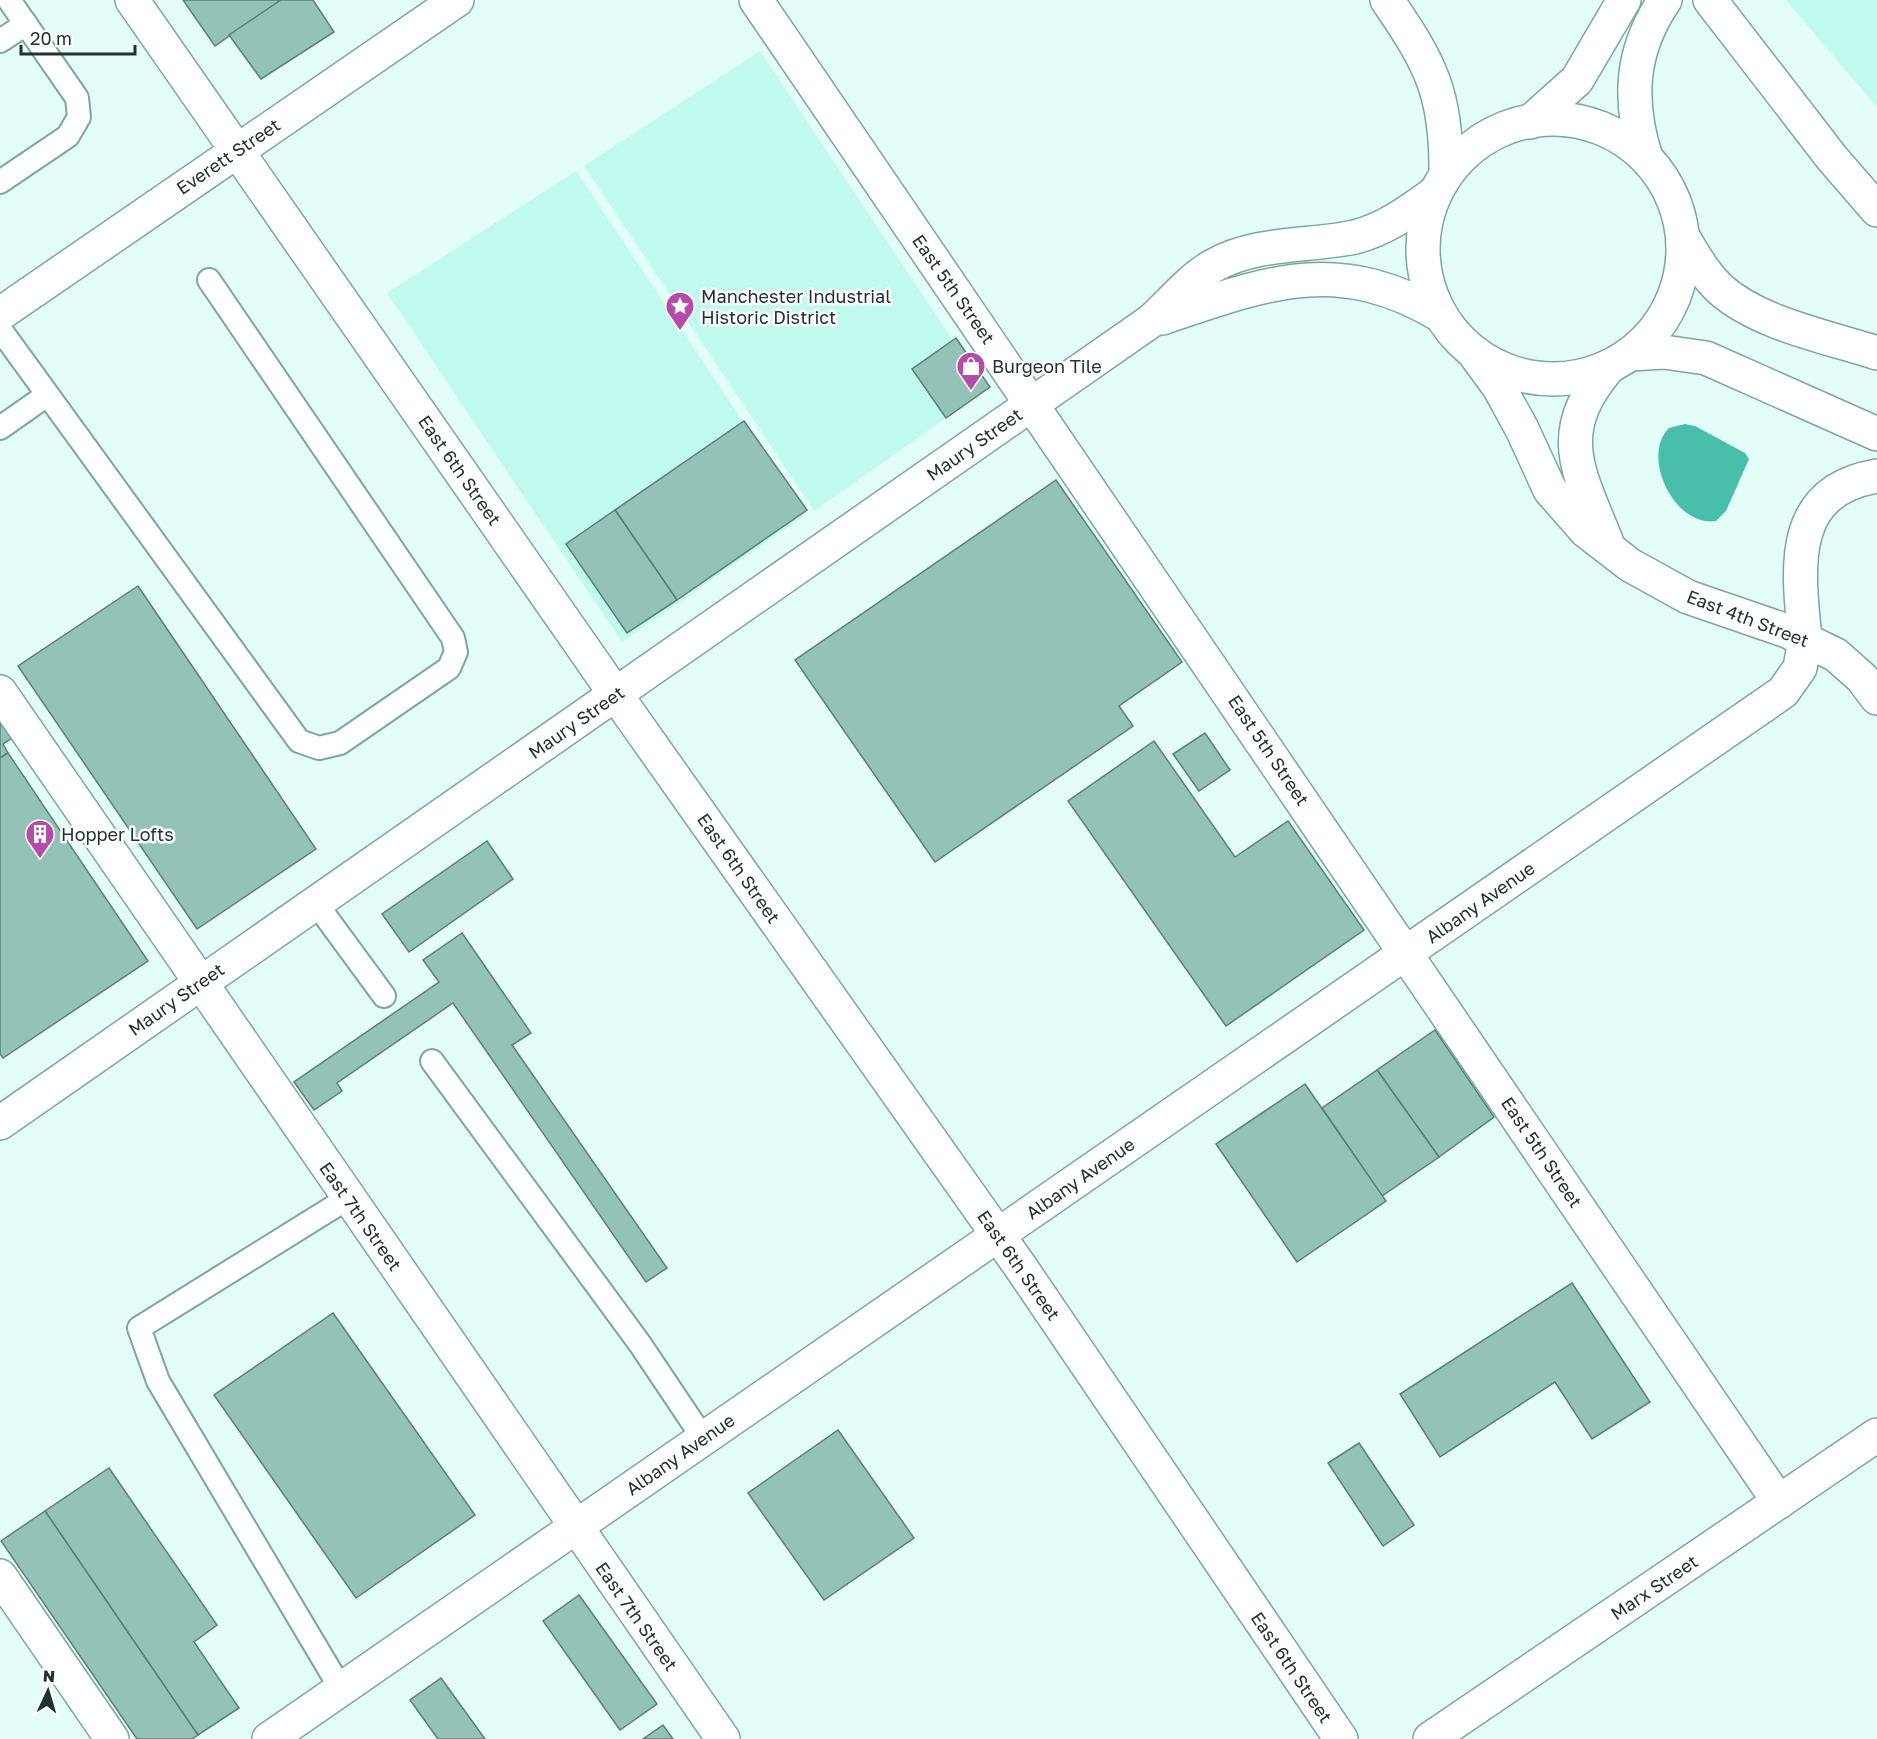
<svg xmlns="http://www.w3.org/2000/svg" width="1877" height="1739" viewBox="0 0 1877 1739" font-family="'Golos Text',sans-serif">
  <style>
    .built { fill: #c0f9ed }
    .water { fill: #48bfac }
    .building { fill: #95c2b8; stroke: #568179; stroke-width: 1.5 }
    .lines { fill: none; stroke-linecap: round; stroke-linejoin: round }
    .service-casing { stroke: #7ba79e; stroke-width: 26 }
    .minor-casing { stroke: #7ba79e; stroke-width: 36 }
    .tertiary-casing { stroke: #7ba79e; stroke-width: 36 }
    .primary-casing { stroke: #7ba79e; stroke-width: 36 }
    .motorway-casing { stroke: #7ba79e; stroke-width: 36 }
    .service { stroke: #fff; stroke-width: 22 }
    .minor { stroke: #fff; stroke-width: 33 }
    .tertiary { stroke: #fff; stroke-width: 33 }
    .primary { stroke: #fff; stroke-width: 33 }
    .motorway { stroke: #fff; stroke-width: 33 }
    .labels { text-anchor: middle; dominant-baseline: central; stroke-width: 5; stroke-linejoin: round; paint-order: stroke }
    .street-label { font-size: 18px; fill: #20322e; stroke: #fff }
    .poi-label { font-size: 18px; fill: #20322e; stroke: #fff; text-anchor: start }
  </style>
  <rect width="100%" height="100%" fill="#e3fef8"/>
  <g class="built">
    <path d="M 1786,0 L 1877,0 L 1877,107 Z"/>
    <path d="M 760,51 L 986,390 L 814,511 L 584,166 Z"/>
    <path d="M 576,171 L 805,515 L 622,642 L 387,293 Z"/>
  </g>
  <path class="water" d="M 1685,424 L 1695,426 L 1745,453 L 1749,459 L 1726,511 L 1716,521 C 1675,528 1640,456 1669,428 Z"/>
  <g class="building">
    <path d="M 183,0 L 281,0 L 215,46 Z"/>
    <path d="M 281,0 L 313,0 L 334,32 L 261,79 L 229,35 Z"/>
    <path d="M 956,338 L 990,387 L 946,418 L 912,369 Z"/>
    <path d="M 744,421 L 807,510 L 677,600 L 615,510 Z"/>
    <path d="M 1056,480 L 1182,662 L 1119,706 L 1133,726 L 935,862 L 795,660 Z"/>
    <path d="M 615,510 L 677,600 L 627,633 L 566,544 Z"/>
    <path d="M 138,586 L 316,849 L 197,929 L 18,666 Z"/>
    <path d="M 0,720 L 12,738 L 3,744 L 8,753 L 0,758 Z"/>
    <path d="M 1205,733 L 1230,770 L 1199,791 L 1173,754 Z"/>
    <path d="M 1154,741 L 1235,857 L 1288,821 L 1364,930 L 1226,1026 L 1068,801 Z"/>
    <path d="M 8,753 L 148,961 L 3,1058 L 0,1054 L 0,758 Z"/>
    <path d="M 487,841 L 513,879 L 409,952 L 382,914 Z"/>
    <path d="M 462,933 L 531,1033 L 512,1045 L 667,1268 L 646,1282 L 453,1003 L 337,1083 L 342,1091 L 314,1110 L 294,1082 L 439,982 L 423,960 Z"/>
    <path d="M 1435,1030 L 1494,1117 L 1439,1157 L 1377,1070 Z"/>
    <path d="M 1377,1070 L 1439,1157 L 1382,1196 L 1322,1108 Z"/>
    <path d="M 1305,1084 L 1386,1201 L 1297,1262 L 1216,1144 Z"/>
    <path d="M 1572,1283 L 1650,1402 L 1592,1439 L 1555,1382 L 1440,1457 L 1400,1394 Z"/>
    <path d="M 333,1313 L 475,1515 L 356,1598 L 214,1395 Z"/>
    <path d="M 838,1430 L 914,1538 L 824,1600 L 748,1493 Z"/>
    <path d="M 1359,1443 L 1414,1525 L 1383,1546 L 1328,1463 Z"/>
    <path d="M 109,1468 L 217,1625 L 194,1642 L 239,1708 L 198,1735 L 45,1511 Z"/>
    <path d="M 45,1511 L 198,1735 L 192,1739 L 137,1739 L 1,1541 Z"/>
    <path d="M 579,1595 L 657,1704 L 620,1730 L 543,1621 Z"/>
    <path d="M 441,1678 L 485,1739 L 438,1739 L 410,1700 Z"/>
    <path d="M 663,1725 L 673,1739 L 643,1739 Z"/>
  </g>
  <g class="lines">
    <g class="service-casing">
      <g id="service">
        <path d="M 0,41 L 26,24"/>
        <path d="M 0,182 L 68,136 L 79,117 L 77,98 L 9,0"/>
        <path d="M 0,329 L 299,741 L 319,748 L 340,743 L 449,668 L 456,652 L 453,638 L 209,280"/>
        <path d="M 0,428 L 47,395"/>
        <path d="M 315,902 L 384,996"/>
        <path d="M 432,1061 L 640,1344 L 703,1438"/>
        <path d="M 341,1689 L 158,1381 L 139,1328 L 348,1198"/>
      </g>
    </g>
    <g class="minor-casing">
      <g id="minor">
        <path d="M 132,0 L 616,695 L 1022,1269 L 1341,1739"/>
        <path d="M 756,0 L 1779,1502"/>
        <path d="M 1387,0 C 1431,64 1447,94 1446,174"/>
        <path d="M 1530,122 L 1577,80 L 1624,0"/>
        <path d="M 1646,158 C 1628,101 1630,51 1665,0"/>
        <path d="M 0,314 L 457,0"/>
        <path d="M 0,692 L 723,1739"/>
        <path d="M 0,1576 L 112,1739"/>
        <path d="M 269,1739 L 1783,692 L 1800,668 L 1805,639"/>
        <path d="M 1430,1739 L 1877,1435"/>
      </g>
    </g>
    <g class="tertiary-casing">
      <g id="tertiary">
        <path d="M 1474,353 L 1499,387 L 1522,429 L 1550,490 L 1586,531 L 1630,565 L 1688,597 L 1787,631 L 1836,655 L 1862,678 L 1877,698"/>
        <path d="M 1609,367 C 1550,435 1581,475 1609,548"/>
      </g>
    </g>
    <g class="primary-casing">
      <g id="primary">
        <circle cx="1553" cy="249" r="130"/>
        <path d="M 1162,318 C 1266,283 1337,254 1440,315"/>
        <path d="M 0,1123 L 1151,321 C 1170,304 1190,279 1213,266 C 1257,241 1308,247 1355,237 C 1386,229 1410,211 1435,193"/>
      </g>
    </g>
    <g class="motorway-casing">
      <g id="motorway">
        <path d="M 1710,0 L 1832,158 L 1877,210"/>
        <path d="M 1683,237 C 1694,255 1704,274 1720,289 C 1759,324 1828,337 1877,353"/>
        <path d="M 1630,354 L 1664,352 L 1706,358 L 1877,434"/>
        <path d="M 1805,639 C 1798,569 1787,491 1877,476"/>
      </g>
    </g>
    <use href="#service" class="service"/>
    <use href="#minor" class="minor"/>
    <use href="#tertiary" class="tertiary"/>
    <use href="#primary" class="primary"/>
    <use href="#motorway" class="motorway"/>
  </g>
  <defs>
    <g id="sight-pin" transform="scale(1.5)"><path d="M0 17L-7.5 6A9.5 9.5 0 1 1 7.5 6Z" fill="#b34aac" stroke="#fff"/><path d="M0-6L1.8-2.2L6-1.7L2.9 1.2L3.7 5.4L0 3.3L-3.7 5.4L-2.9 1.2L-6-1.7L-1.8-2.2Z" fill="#fff"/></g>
    <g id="shop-pin" transform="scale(1.5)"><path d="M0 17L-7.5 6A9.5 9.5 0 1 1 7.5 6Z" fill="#b34aac" stroke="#fff"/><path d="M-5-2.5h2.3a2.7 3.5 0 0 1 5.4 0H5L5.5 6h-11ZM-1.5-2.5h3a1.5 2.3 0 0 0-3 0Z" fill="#fff"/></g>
    <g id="building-pin" transform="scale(1.5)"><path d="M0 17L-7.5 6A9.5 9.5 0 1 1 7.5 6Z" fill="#b34aac" stroke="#fff"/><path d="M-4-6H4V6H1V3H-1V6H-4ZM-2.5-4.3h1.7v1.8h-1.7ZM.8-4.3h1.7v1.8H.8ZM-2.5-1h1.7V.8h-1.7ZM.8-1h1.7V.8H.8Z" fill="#fff"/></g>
  </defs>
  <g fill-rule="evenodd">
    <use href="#sight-pin" x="680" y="306"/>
    <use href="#shop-pin" x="971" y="366"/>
    <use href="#building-pin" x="40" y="834"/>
  </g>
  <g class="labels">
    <g class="street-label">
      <text transform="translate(228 156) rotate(-34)">Everett Street</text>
      <text transform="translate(954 289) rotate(55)">East 5th Street</text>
      <text transform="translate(974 444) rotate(-35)">Maury Street</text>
      <text transform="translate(460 470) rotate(55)">East 6th Street</text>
      <text transform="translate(1748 618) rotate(21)">East 4th Street</text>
      <text transform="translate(576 722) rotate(-35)">Maury Street</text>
      <text transform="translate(1269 750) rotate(56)">East 5th Street</text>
      <text transform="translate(739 868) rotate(55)">East 6th Street</text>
      <text transform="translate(1480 902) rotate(-35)">Albany Avenue</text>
      <text transform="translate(176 999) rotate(-35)">Maury Street</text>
      <text transform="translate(1542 1152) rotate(56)">East 5th Street</text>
      <text transform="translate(1080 1178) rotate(-35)">Albany Avenue</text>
      <text transform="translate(361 1216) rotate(55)">East 7th Street</text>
      <text transform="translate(1019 1265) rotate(55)">East 6th Street</text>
      <text transform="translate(680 1454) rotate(-35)">Albany Avenue</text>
      <text transform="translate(1654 1587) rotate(-34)">Marx Street</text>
      <text transform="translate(637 1616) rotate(55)">East 7th Street</text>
      <text transform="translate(1292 1667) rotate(56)">East 6th Street</text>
    </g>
    <g class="poi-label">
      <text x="701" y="296">Manchester Industrial<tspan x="701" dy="21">Historic District</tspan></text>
      <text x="992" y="366">Burgeon Tile</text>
      <text x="61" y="834">Hopper Lofts</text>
    </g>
  </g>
  <g transform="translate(48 1691) rotate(4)" stroke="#ffffff" stroke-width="4.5" paint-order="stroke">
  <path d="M0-4.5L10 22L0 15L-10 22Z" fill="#20322e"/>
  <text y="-9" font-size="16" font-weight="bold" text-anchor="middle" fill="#20322e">N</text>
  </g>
  <path d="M21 45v9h114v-9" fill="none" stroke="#20322e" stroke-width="3"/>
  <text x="30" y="45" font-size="18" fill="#20322e" stroke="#ffffff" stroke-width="4.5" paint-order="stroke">20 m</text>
</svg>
